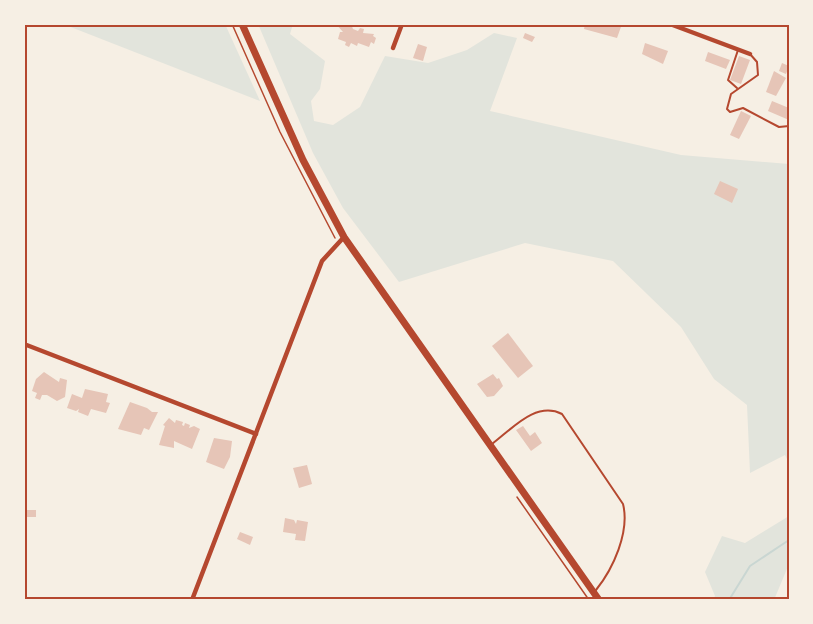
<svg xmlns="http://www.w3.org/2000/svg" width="813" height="624" viewBox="0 0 813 624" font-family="'Space Grotesk',sans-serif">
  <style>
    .green { fill: #e2e4dc }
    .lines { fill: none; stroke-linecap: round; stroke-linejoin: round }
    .stream { stroke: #c9d6d2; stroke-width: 2 }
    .building { fill: #e6c5b7 }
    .path { stroke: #b5482f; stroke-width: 1.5 }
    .service { stroke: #b5482f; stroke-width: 2 }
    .minor { stroke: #b5482f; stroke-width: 4.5 }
    .secondary { stroke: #b5482f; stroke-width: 7 }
    .neatline { fill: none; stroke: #b5482f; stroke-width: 2 }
  </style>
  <rect width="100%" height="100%" fill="#f6efe4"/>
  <g class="green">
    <path d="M 63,24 L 225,24 L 260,101 Z"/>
    <path d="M 258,24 L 293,24 L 290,34 L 325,61 L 320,89 L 311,101 L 314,121 L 333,125 L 360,107 L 385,56 L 428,63 L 467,50 L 494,33 L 517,38 L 490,111 L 681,155 L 789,164 L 789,463 L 785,455 L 750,473 L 747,405 L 714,379 L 681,327 L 613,261 L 525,243 L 399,282 L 343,208 L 313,153 Z"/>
    <path d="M 789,516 L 789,564 L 774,600 L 713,600 L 715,596 L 705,572 L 722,536 L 745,543 Z"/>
  </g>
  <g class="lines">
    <path class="stream" d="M 729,600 L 750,566 L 789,540"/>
  </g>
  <g class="building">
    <path d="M 336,24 L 351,24 L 353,29 L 358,31 L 360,28 L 364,29 L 363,33 L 374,34 L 373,36 L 376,38 L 374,44 L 371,42 L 369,47 L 358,43 L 357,46 L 351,43 L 349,47 L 345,45 L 346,42 L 338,39 L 340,32 L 343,32 Z"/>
    <path d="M 585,24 L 622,24 L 617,38 L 584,29 Z"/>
    <path d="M 525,33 L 535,37 L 532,42 L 523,38 Z"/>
    <path d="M 645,43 L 668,51 L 663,64 L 642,54 Z"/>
    <path d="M 418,44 L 427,47 L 423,61 L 413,58 Z"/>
    <path d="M 708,52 L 730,60 L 726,69 L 705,61 Z"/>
    <path d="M 739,56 L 750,60 L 741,84 L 730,80 Z"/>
    <path d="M 782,63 L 789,66 L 786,74 L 779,71 Z"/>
    <path d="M 774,71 L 786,78 L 776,96 L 766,92 Z"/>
    <path d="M 772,101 L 789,108 L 789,120 L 768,111 Z"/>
    <path d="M 741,111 L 751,116 L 739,139 L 730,135 Z"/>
    <path d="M 720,181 L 738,189 L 732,203 L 714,194 Z"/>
    <path d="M 508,333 L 533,366 L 518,378 L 492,346 Z"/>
    <path d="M 44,372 L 59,382 L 60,378 L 67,380 L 65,397 L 57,401 L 47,395 L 42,395 L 40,400 L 35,398 L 37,393 L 32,391 L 36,379 Z"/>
    <path d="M 493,374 L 497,379 L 499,378 L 503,386 L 494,396 L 487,397 L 477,384 Z"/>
    <path d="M 85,389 L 108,394 L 106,402 L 110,403 L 106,413 L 91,409 L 88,416 L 78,412 L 79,409 L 76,411 L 67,408 L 72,394 L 82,398 Z"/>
    <path d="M 130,402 L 147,408 L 152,412 L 158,412 L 149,430 L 144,428 L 141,435 L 118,429 Z"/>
    <path d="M 169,418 L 175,423 L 176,420 L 183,422 L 182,425 L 184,426 L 185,423 L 190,425 L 189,428 L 194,426 L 200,429 L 192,449 L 174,441 L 174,448 L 159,445 L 165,426 L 163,425 Z"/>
    <path d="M 523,426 L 530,436 L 535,432 L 542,443 L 531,451 L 516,430 Z"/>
    <path d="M 214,438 L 232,441 L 230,457 L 224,469 L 206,462 Z"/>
    <path d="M 307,465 L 312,484 L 299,488 L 293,468 Z"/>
    <rect x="24" y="510" width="12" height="7"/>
    <path d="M 285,518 L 294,520 L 296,524 L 297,520 L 308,522 L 305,541 L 295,540 L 296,534 L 283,532 Z"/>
    <path d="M 240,532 L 253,537 L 250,545 L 237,539 Z"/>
  </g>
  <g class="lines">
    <g class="path">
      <path d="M 232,24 L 280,132 L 335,238"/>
      <path d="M 517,497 L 589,600"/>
    </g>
    <g class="service">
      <path d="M 750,54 L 757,62 L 758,75 L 731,94 L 727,109 L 730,112 L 743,108 L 779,127 L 789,126"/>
      <path d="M 737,88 L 728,80 L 738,50"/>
      <path d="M 492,444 C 513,428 536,401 562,414 L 623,504 C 630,532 613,569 596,590"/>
    </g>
    <g class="minor">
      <path d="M 670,24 L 750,54"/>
      <path d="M 393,48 L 402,24"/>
      <path d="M 24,344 L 256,434"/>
      <path d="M 192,600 L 322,261 L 344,237"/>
    </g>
    <path class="secondary" d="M 242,24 L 303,160 L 344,237 L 599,600"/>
  </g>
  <rect width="813" height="624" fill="none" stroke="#f6efe4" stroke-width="51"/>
  <rect x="26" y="26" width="762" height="572" class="neatline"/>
</svg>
